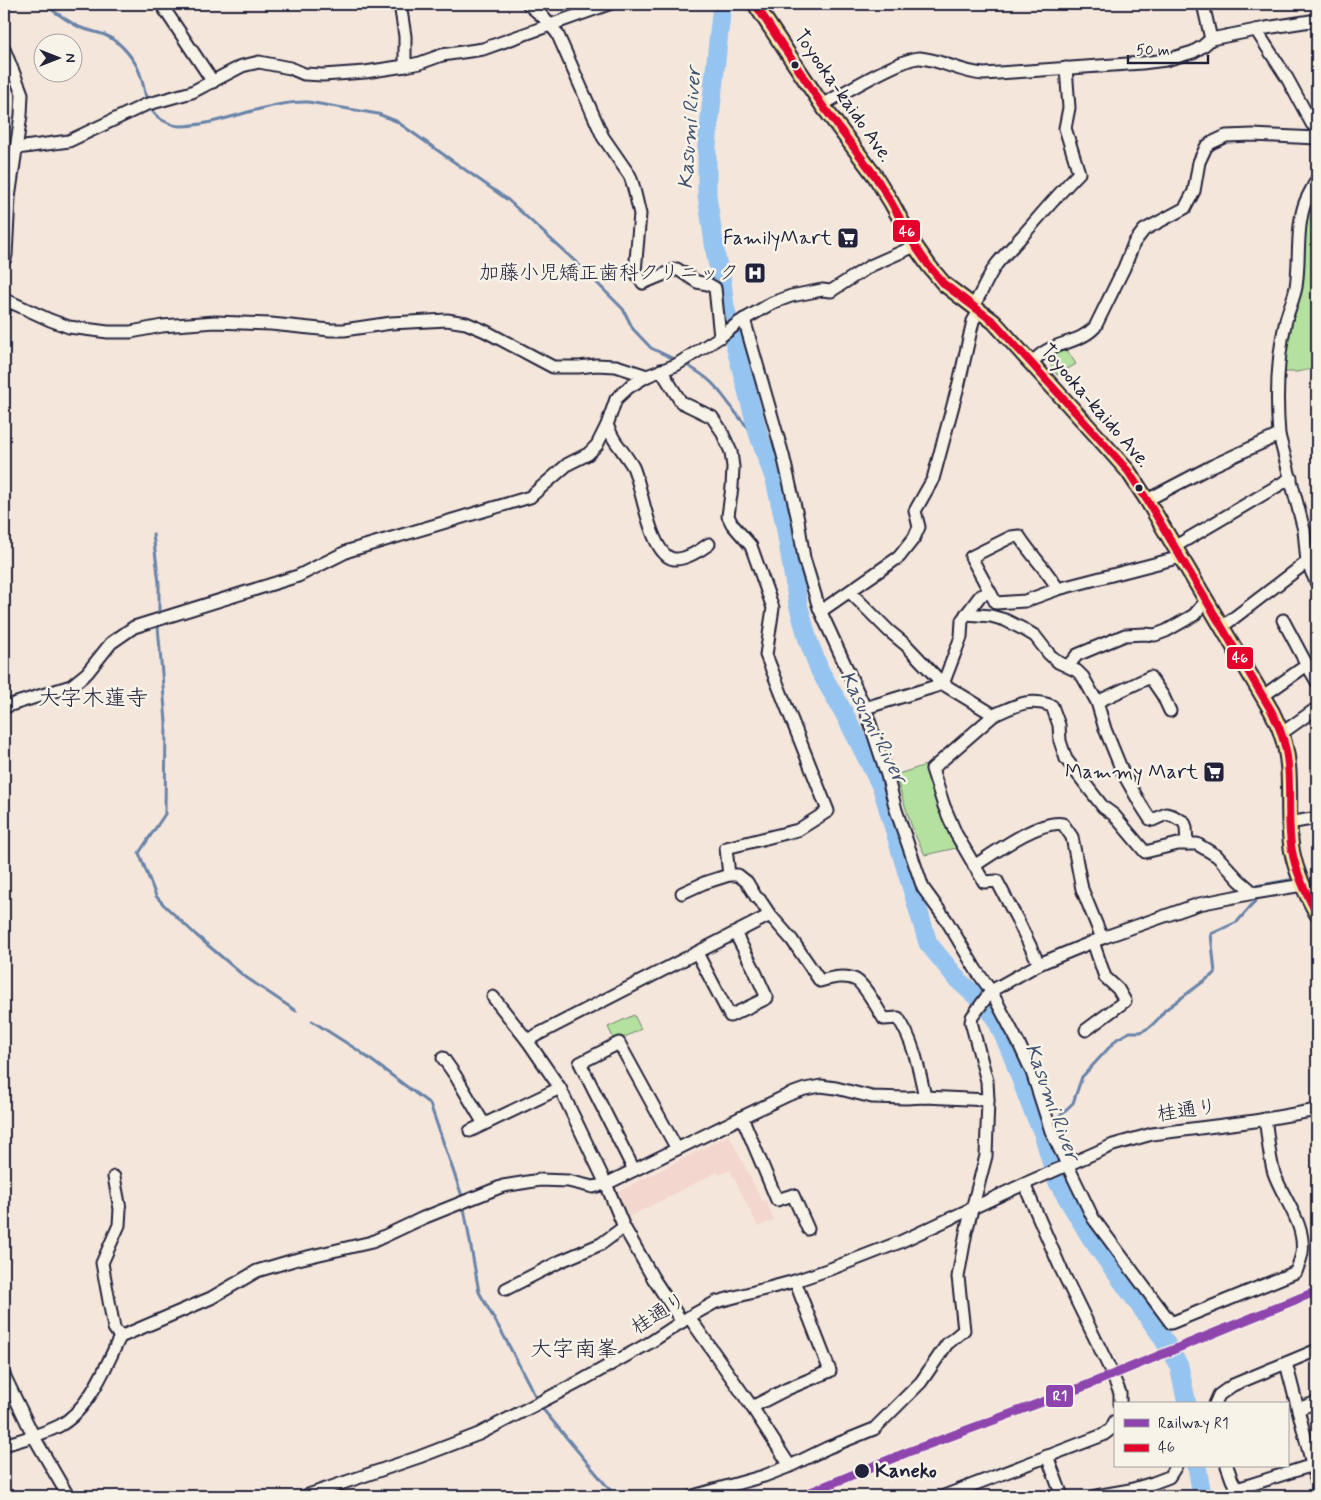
<svg xmlns="http://www.w3.org/2000/svg" width="1321" height="1500" viewBox="0 0 1321 1500" font-family="Mynerve,'Klee One',sans-serif">
  <style>
    .built { fill: #f3d6ce }
    .green { fill: #b4e19f; stroke: #6b826d }
    .lines { fill: none; stroke-linecap: round; stroke-linejoin: round }
    .stream { stroke: #6783a8; stroke-width: 3 }
    .river { stroke: #95c4f0; stroke-width: 19 }
    .minor-casing { stroke: #22223b; stroke-width: 15 }
    .major-casing { stroke: #22223b; stroke-width: 18 }
    .minor { stroke: #f7f3e8; stroke-width: 11 }
    .major { stroke: #f9e181; stroke-width: 14 }
    .bus-1-casing { stroke: #f7f3e8; stroke-width: 11 }
    .bus-1 { stroke: #e4002b; stroke-width: 8 }
    .rail-1-casing { stroke: #f7f3e8; stroke-width: 12 }
    .rail-1 { stroke: #8e44ad; stroke-width: 9 }
    .bus-dot { fill: #22223b; stroke: #f7f3e8; stroke-width: 2 }
    .labels { text-anchor: middle; dominant-baseline: central; stroke-width: 5; stroke-linejoin: round; paint-order: stroke }
    .street-label { font-size: 20px; fill: #22223b; stroke: #f7f3e8 }
    .poi-label { font-size: 20px; fill: #22223b; stroke: #f7f3e8; text-anchor: end }
    .stop-label { font-size: 20px; font-weight: bold; fill: #22223b; stroke: #f7f3e8; text-anchor: start }
    .water-label { font-size: 21px; font-style: italic; fill: #445371; stroke: #f7f3e8 }
    .quarter-label { font-size: 22px; fill: #22223b; stroke: #f7f3e8 }
    .line-badge { stroke: #f7f3e8; stroke-width: 2 }
    .badge-label { font-size: 14px; text-anchor: middle; font-weight: bold; fill: #fff }
  </style>
  <rect width="100%" height="100%" fill="#f5e6dc"/>
  <filter id="ink" filterUnits="userSpaceOnUse"><feTurbulence type="fractalNoise" baseFrequency=".02" numOctaves="2"/><feDisplacementMap in="SourceGraphic" scale="10" xChannelSelector="R" yChannelSelector="G"/><feConvolveMatrix kernelMatrix="1 2 1 2 8 2 1 2 1" color-interpolation-filters="sRGB"/></filter>
  <g filter="url(#ink)">
    <path class="built" d="M 729,1135 L 762,1201 L 766,1201 L 774,1220 L 758,1227 L 730,1170 L 720,1175 L 717,1172 L 629,1217 L 616,1193 Z"/>
    <g class="green">
      <path d="M 1317,190 L 1317,368 L 1297,372 L 1284,372 L 1284,355 L 1303,265 L 1307,211 Z"/>
      <path d="M 1065,347 L 1076,364 L 1057,375 L 1047,359 Z"/>
      <path d="M 926,765 C 932,794 942,822 956,848 L 925,855 L 914,833 L 895,775 Z"/>
      <path d="M 634,1015 L 641,1029 L 615,1042 L 608,1027 Z"/>
    </g>
    <g class="lines">
      <g class="stream">
        <path d="M 44,4 C 55,12 67,21 79,27 C 87,30 96,32 105,35 C 117,40 128,52 135,63 C 148,83 140,106 162,120 C 168,123 174,126 180,126 C 224,125 264,101 308,102 L 378,114 L 396,121 L 508,200 L 578,264 L 623,309 L 633,329 L 651,348 L 678,361"/>
        <path d="M 683,363 C 694,369 704,375 712,383 C 729,400 739,423 759,436"/>
        <path d="M 153,534 L 159,583 L 159,614"/>
        <path d="M 158,626 L 166,722 L 165,814 L 139,853 L 156,896 L 164,905 L 196,935 L 244,976 L 296,1011"/>
        <path d="M 1255,889 L 1255,886 L 1289,880"/>
        <path d="M 312,1021 L 359,1051 L 430,1104 L 462,1196"/>
        <path d="M 1052,1123 L 1073,1103 L 1082,1077 L 1117,1039 L 1130,1032 L 1141,1032 L 1150,1027 L 1158,1019 L 1165,1010 L 1215,973 L 1211,934 L 1237,922 L 1257,899 L 1256,895"/>
        <path d="M 1043,1133 L 1048,1128"/>
        <path d="M 464,1208 L 479,1292 L 505,1338 L 541,1407 L 615,1496"/>
      </g>
      <g class="river">
        <path d="M 722,4 L 707,146 L 707,195 L 716,257 L 722,281 L 725,307 L 759,436 L 775,480 L 785,525 L 798,604 L 808,640 L 820,671 L 844,713 L 882,788 L 928,943 L 959,981 L 988,1007 L 998,1023 L 1011,1052 L 1030,1104 L 1043,1133 L 1057,1181 L 1091,1238 L 1161,1335 L 1179,1366 L 1187,1404"/>
        <path d="M 1197,1466 L 1202,1496"/>
      </g>
      <g class="minor-casing">
        <g id="minor">
          <path d="M 161,4 L 213,82"/>
          <path d="M 400,4 L 405,36 L 405,66"/>
          <path d="M 528,4 L 543,17 L 557,33 L 603,137 L 630,176 L 633,185 L 640,214 L 635,272 L 643,283 L 677,269 L 697,282 L 708,284 L 715,288 L 720,337"/>
          <path d="M 1203,4 L 1211,39"/>
          <path d="M 1256,30 L 1287,78 L 1312,124 L 1317,128"/>
          <path d="M 4,49 L 19,86 L 22,94 L 21,115 L 9,198 L 6,255 L 5,259 L 4,260"/>
          <path d="M 822,105 C 840,95 903,57 920,58 C 942,60 962,73 984,74 L 1142,63 L 1166,60 L 1193,52 L 1203,46 L 1211,39 L 1266,28 L 1317,20"/>
          <path d="M 17,148 L 69,141 L 145,105 L 192,92 L 242,66 L 259,62 L 290,68 L 304,74 L 323,75 L 365,72 L 405,66 L 420,63 L 442,55 L 483,49 L 609,4"/>
          <path d="M 1317,179 C 1313,187 1308,195 1305,203 C 1296,227 1300,261 1296,287 C 1294,298 1289,309 1286,320 C 1277,357 1276,397 1279,435 L 1304,530 L 1307,562 L 1317,584"/>
          <path d="M 4,299 L 50,320 L 69,327 L 108,332 L 131,332 L 162,326 L 215,322 L 271,324 L 330,330 L 344,330 L 391,323 L 447,320 L 466,323 L 485,331 L 553,367 L 579,367 L 596,365 L 616,366 L 647,376"/>
          <path d="M 973,306 C 982,293 987,278 996,265 C 1001,258 1008,252 1014,245 C 1036,221 1056,196 1079,173 L 1065,128 L 1069,108 L 1066,68"/>
          <path d="M 4,313 L 6,300"/>
          <path d="M 744,319 L 783,455 L 798,520 L 804,558 L 819,608 L 865,708 L 887,775 L 896,810 L 923,888 L 947,921 L 976,970 L 991,991 L 1019,1044 L 1032,1072 L 1051,1131 L 1093,1218 L 1171,1323 L 1296,1272 C 1298,1266 1301,1259 1302,1253 C 1306,1224 1283,1199 1274,1173 C 1269,1157 1268,1136 1265,1119"/>
          <path d="M 1032,363 C 1050,340 1077,346 1095,327 L 1124,268 L 1134,243 L 1144,230 L 1185,208 L 1194,191 L 1199,162 L 1206,147 L 1211,143 L 1226,136 L 1253,135 L 1317,138"/>
          <path d="M 661,370 L 681,402 L 712,417 L 721,430 L 731,452 L 733,467 L 732,487 L 728,516 L 732,524 L 751,546 L 773,608 L 766,655 L 828,811 L 798,830 L 726,848 L 729,875 L 738,875 L 747,882 L 756,897 L 760,900 L 770,915 L 792,940 L 820,981 C 831,978 846,974 856,980 C 865,985 878,1010 884,1019 L 898,1018 C 914,1041 919,1070 925,1097"/>
          <path d="M 607,425 C 610,432 613,439 618,445 C 623,452 629,460 633,467 C 642,486 650,556 674,559 C 685,560 701,550 709,544"/>
          <path d="M 1147,500 L 1212,466 L 1279,435"/>
          <path d="M 1174,547 L 1291,478"/>
          <path d="M 1181,557 L 1058,589 L 1025,601 L 996,603 L 990,592 L 980,596 L 962,620 L 961,637 L 943,684 L 994,715 C 1015,706 1028,697 1052,706 L 1059,725 L 1060,741 L 1066,759 L 1103,807 L 1114,815 L 1145,852 L 1178,844 L 1197,844 L 1217,856 L 1239,880 L 1254,893"/>
          <path d="M 850,592 L 889,631 L 906,645 L 943,684 L 865,708"/>
          <path d="M 990,592 L 971,557 L 1011,537 L 1019,536 C 1031,555 1047,570 1058,589"/>
          <path d="M 821,611 L 899,557 L 914,538 L 919,527 L 915,511 L 933,479 L 959,383 L 973,321 L 979,311"/>
          <path d="M 966,614 L 991,616 L 1005,620 L 1025,630 L 1035,636 L 1049,654 L 1058,662 L 1077,671 L 1083,677 L 1097,702 L 1105,729 L 1123,773 L 1141,805 L 1150,819 L 1153,820 L 1166,814 L 1173,816 L 1184,822 L 1186,827 L 1187,844"/>
          <path d="M 1283,620 L 1307,665"/>
          <path d="M 1222,627 L 1307,562"/>
          <path d="M 1068,666 L 1077,655 L 1125,635 L 1145,634 L 1155,635 L 1166,631 L 1194,615 L 1206,601"/>
          <path d="M 1263,696 L 1307,665 L 1317,682"/>
          <path d="M 1097,702 L 1150,677 L 1163,696 L 1170,711"/>
          <path d="M 4,707 L 71,686 L 87,673 L 111,643 L 134,627 L 298,576 L 348,551 L 530,497 L 568,464 L 588,454 L 597,445 L 607,425 L 616,399 L 629,387 L 647,376 L 676,365 L 720,337 L 738,323 L 772,303 L 791,296 L 822,290 L 831,291 L 870,266 L 915,246"/>
          <path d="M 994,715 L 932,769 L 944,806 L 956,834 L 984,882 L 997,881 L 1017,919 L 1039,964"/>
          <path d="M 1282,733 L 1317,708"/>
          <path d="M 1289,823 L 1317,818"/>
          <path d="M 974,866 C 994,853 1040,819 1063,824 L 1072,837 L 1082,889 L 1102,938"/>
          <path d="M 682,893 L 704,883 L 729,875"/>
          <path d="M 697,953 L 730,1016 L 767,998 L 753,967 L 735,933"/>
          <path d="M 493,997 L 527,1040 L 560,1088 L 606,1184 L 624,1227 L 653,1278 L 682,1322"/>
          <path d="M 1086,1030 L 1125,1001 L 1118,989 L 1105,977 L 1093,942"/>
          <path d="M 527,1040 L 770,915"/>
          <path d="M 443,1058 L 455,1075 L 484,1124"/>
          <path d="M 742,1117 L 777,1200 L 793,1195 L 808,1229"/>
          <path d="M 470,1131 L 560,1088"/>
          <path d="M 634,1170 L 580,1063 L 619,1043 L 677,1149"/>
          <path d="M 114,1177 L 120,1209 L 119,1225 L 102,1263 L 114,1328 L 120,1337"/>
          <path d="M 1024,1184 L 1061,1269 L 1109,1367 L 1120,1393 L 1120,1404"/>
          <path d="M 506,1289 L 561,1261 L 601,1244 L 624,1227"/>
          <path d="M 689,1317 L 752,1407 L 790,1466"/>
          <path d="M 1286,1363 L 1317,1483"/>
          <path d="M 4,1375 L 34,1437 L 68,1496"/>
          <path d="M 1215,1404 L 1219,1395 L 1233,1385 L 1317,1350"/>
          <path d="M 752,1407 L 787,1389 L 830,1371 L 795,1281"/>
          <path d="M 1298,1409 L 1317,1402"/>
          <path d="M 4,1445 C 23,1439 41,1435 59,1426 C 89,1410 106,1366 120,1337 L 211,1298 L 257,1271 L 294,1260 L 372,1242 L 423,1218 L 503,1186 L 540,1180 L 568,1181 L 593,1187 L 606,1184 L 742,1117 L 788,1095 L 805,1089 L 821,1086 L 836,1088 L 872,1097 L 906,1098 L 925,1097 L 988,1100"/>
          <path d="M 1047,1456 L 1062,1496"/>
          <path d="M 1227,1466 L 1232,1480 L 1241,1496"/>
          <path d="M 1237,1489 L 1313,1465"/>
          <path d="M 305,1496 L 419,1457 L 479,1434 L 579,1382 L 651,1342 L 689,1317 L 716,1302 L 795,1281 L 833,1268 L 900,1242 L 1024,1184 L 1113,1145 L 1152,1134 L 1255,1121 L 1317,1110"/>
          <path d="M 693,1496 L 764,1476 L 790,1466 L 827,1448 L 874,1429 L 921,1382 L 947,1344 L 964,1330 L 958,1277 L 966,1232 L 986,1156 L 988,1100 L 987,1081 L 971,1022 L 972,1017 L 991,991 L 1039,964 L 1102,938 L 1199,904 L 1254,893 L 1303,885"/>
          <path d="M 944,1496 L 1103,1435 L 1111,1429 L 1115,1421"/>
          <path d="M 1096,1496 L 1130,1490 L 1153,1483 L 1169,1477 L 1176,1466"/>
        </g>
      </g>
      <g class="major-casing">
        <path id="major" d="M 755,4 L 822,105 L 875,176 L 891,202 L 915,246 L 929,266 L 944,284 L 994,322 L 1096,435 L 1128,471 L 1147,500 L 1272,712 C 1275,719 1279,726 1281,733 C 1295,770 1285,812 1292,851 C 1296,873 1306,894 1317,914"/>
      </g>
      <use href="#minor" class="minor"/>
      <use href="#major" class="major"/>
      <g class="bus-1-casing">
        <path id="bus-1" d="M 755,4 L 822,105 L 875,176 L 891,202 L 915,246 L 929,266 L 944,284 L 994,322 L 1096,435 L 1128,471 L 1147,500 L 1272,712 C 1275,719 1279,726 1281,733 C 1295,770 1285,812 1292,851 C 1296,873 1306,894 1317,914"/>
      </g>
      <use href="#bus-1" class="bus-1"/>
      <g class="rail-1-casing">
        <path id="rail-1" d="M 801,1496 L 908,1452 L 1080,1388 L 1317,1291"/>
      </g>
      <use href="#rail-1" class="rail-1"/>
    </g>
  </g>
  <defs>
    <g id="supermarket-square" transform="scale(1.125)"><rect x="-9" y="-9" width="18" height="18" rx="4" fill="#22223b" stroke="#f7f3e8"/><path d="M-6-5.5h2.5l.6 2H6L4.5 2H-2.5L-4.4-4H-6ZM-1.5 3.2a1.3 1.3 0 1 0 .1 0ZM3 3.2a1.3 1.3 0 1 0 .1 0Z" fill="#fff"/></g>
    <g id="hospital-square" transform="scale(1.125)"><rect x="-9" y="-9" width="18" height="18" rx="4" fill="#22223b" stroke="#f7f3e8"/><path d="M-5-5h3v3.5h4V-5h3V5h-3V1.5h-4V5h-3Z" fill="#fff"/></g>
  </defs>
  <g fill-rule="evenodd">
    <use href="#supermarket-square" x="848" y="238"/>
    <use href="#hospital-square" x="755" y="273"/>
    <use href="#supermarket-square" x="1214" y="772"/>
  </g>
  <g class="bus-dot">
    <circle cx="795" cy="65" r="4.5"/>
    <circle cx="1139" cy="488" r="4.5"/>
    <circle cx="862" cy="1471" r="8"/>
  </g>
  <g class="labels">
    <g class="street-label">
      <text transform="translate(843 96) rotate(55)">Toyooka-kaido Ave.</text>
      <text transform="translate(1095 406) rotate(49)">Toyooka-kaido Ave.</text>
      <text transform="translate(1187 1111) rotate(-8)">桂通り</text>
      <text transform="translate(659 1314) rotate(-32)">桂通り</text>
    </g>
    <g class="poi-label">
      <text x="832" y="238">FamilyMart</text>
      <text x="739" y="273">加藤小児矯正歯科クリニック</text>
      <text x="1198" y="772">Mammy Mart</text>
    </g>
    <g class="stop-label">
      <text x="875" y="1471">Kaneko</text>
    </g>
    <g class="water-label">
      <text transform="translate(690 128) rotate(-86)">Kasumi River</text>
      <text transform="translate(873 727) rotate(63)">Kasumi River</text>
      <text transform="translate(1052 1102) rotate(70)">Kasumi River</text>
    </g>
    <g class="quarter-label">
      <text x="93" y="699">大字木蓮寺</text>
      <text x="574" y="1350">大字南峯</text>
    </g>
  </g>
  <g class="line-badge">
    <rect x="892" y="219" width="29" height="24" rx="5" fill="#e4002b"/>
    <rect x="1226" y="646" width="28" height="24" rx="5" fill="#e4002b"/>
    <rect x="1045" y="1384" width="29" height="24" rx="5" fill="#8e44ad"/>
  </g>
  <g class="badge-label">
    <text x="907" y="236">46</text>
    <text x="1240" y="662">46</text>
    <text x="1060" y="1400">R1</text>
  </g>
  <rect width="1321" height="1500" fill="none" stroke="#f7f3e8" stroke-width="20"/>
  <rect x="10" y="10" width="1301" height="1480" fill="none" stroke="#22223b" stroke-width="2" filter="url(#ink)"/>
  <rect x="1114" y="1402" width="175" height="65" fill="#f7f3e8" stroke="#a29fa3"/>
  <rect x="1124" y="1419" width="25" height="8" fill="#8e44ad" stroke="#a29fa3"/>
  <text x="1158" y="1428" font-size="15" fill="#22223b">Railway R1</text>
  <rect x="1124" y="1444" width="25" height="8" fill="#e4002b" stroke="#a29fa3"/>
  <text x="1158" y="1452" font-size="15" fill="#22223b">46</text>
  <g transform="translate(58 58) rotate(90)"><circle r="24" fill="#f7f3e8" stroke="#a29fa3"/>
  <path d="M0-4L9 19L0 12L-9 19Z" fill="#22223b"/>
  <text y="-8" font-size="14" font-weight="bold" text-anchor="middle" fill="#22223b">N</text>
  </g>
  <path d="M1128 55v8h80v-8" fill="none" stroke="#22223b" stroke-width="2.5"/>
  <text x="1136" y="55" font-size="15" fill="#22223b" stroke="#f7f3e8" stroke-width="4" paint-order="stroke">50 m</text>
</svg>
